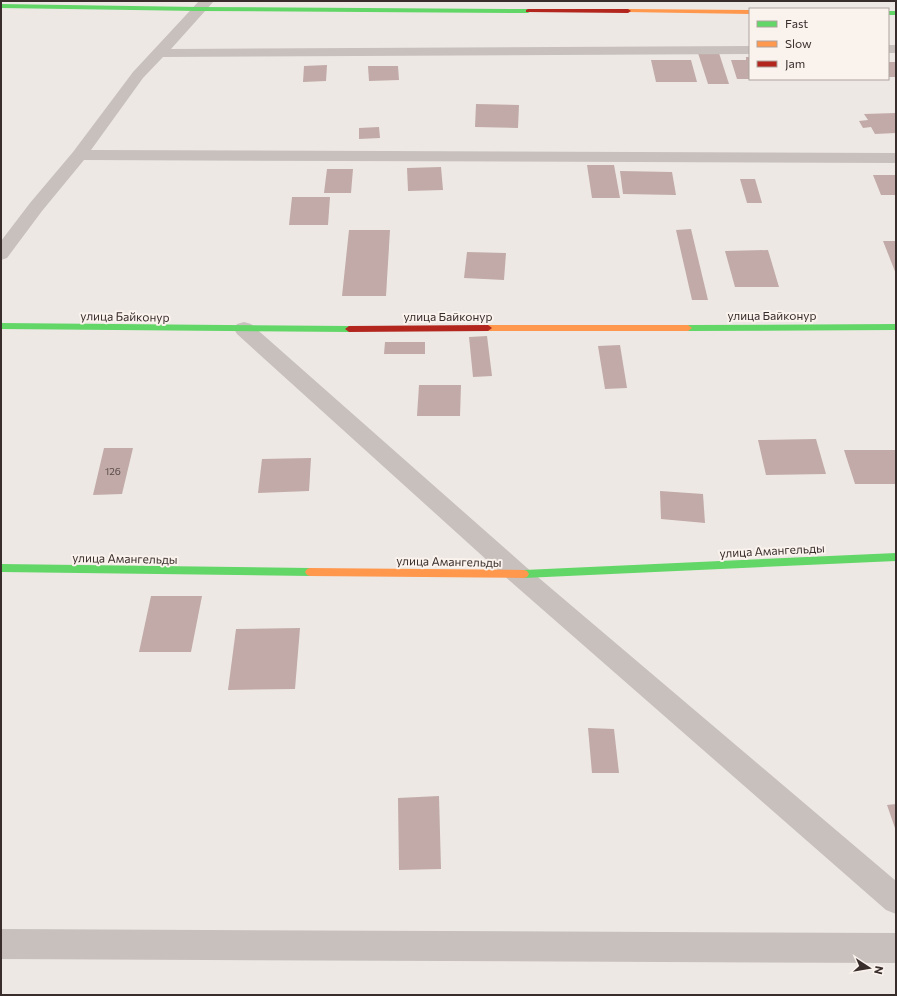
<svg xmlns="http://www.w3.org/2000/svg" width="897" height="996" viewBox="0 0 897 996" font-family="Commissioner,sans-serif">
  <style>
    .building { fill: #c1aaa7 }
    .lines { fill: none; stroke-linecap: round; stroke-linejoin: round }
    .street { fill: #c7c0bd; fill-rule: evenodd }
    .fast { fill: #63d668; fill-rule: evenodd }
    .slow { fill: #ff974d; fill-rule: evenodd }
    .jam { fill: #b3261e; fill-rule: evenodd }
    .labels { text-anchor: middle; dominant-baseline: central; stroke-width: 4; stroke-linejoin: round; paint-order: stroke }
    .number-label { font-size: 10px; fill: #5b4c4a }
    .street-label { font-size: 12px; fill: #392d2b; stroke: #faf2ed }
  </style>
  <rect width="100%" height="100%" fill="#eee8e4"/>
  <g class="building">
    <path d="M 698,53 L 719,53 L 729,84 L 708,84 Z"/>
    <path d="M 746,57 L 750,57 L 750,79 L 737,79 L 731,60 L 746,60 Z"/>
    <path d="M 651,60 L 691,60 L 697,82 L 656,82 Z"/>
    <rect x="888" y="62" width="8" height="15"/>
    <path d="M 327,65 L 326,81 L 303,82 L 304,66 Z"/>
    <path d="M 368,66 L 398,66 L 399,80 L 369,81 Z"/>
    <path d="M 476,104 L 519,105 L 518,128 L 475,127 Z"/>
    <path d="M 896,113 L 896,133 L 875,134 L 871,127 L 863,128 L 859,121 L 868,120 L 864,114 Z"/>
    <path d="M 379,127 L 380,138 L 359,139 L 359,128 Z"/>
    <path d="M 587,165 L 614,165 L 620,198 L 592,198 Z"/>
    <path d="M 441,167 L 443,190 L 408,191 L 407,168 Z"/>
    <path d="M 327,169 L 353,169 L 351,193 L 324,193 Z"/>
    <path d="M 620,171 L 672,172 L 676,195 L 623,194 Z"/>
    <path d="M 873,175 L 896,175 L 896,195 L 881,195 Z"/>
    <path d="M 740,179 L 755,179 L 762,203 L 747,203 Z"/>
    <path d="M 292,197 L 330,197 L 328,225 L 289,225 Z"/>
    <path d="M 691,229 L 708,300 L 692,300 L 676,230 Z"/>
    <path d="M 349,230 L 390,230 L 386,296 L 342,296 Z"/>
    <path d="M 883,241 L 895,241 L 896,244 L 896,274 Z"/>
    <path d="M 768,250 L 779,287 L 735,287 L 725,251 Z"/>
    <path d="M 467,252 L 506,253 L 504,280 L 464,278 Z"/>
    <path d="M 487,336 L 492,376 L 473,377 L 469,337 Z"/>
    <path d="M 385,342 L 425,342 L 425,354 L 384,354 Z"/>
    <path d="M 620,345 L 627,388 L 605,389 L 598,346 Z"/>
    <path d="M 419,385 L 461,385 L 460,416 L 417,416 Z"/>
    <path d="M 816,439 L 826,474 L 766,475 L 758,440 Z"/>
    <path d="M 104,448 L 133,448 L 122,494 L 93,495 Z"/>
    <path d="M 844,450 L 896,450 L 896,484 L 855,484 Z"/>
    <path d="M 311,458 L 309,491 L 258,493 L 262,459 Z"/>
    <path d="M 660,491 L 703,494 L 705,523 L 661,519 Z"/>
    <path d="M 151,596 L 202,596 L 191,652 L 139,652 Z"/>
    <path d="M 300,628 L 295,689 L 228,690 L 236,629 Z"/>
    <path d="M 588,728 L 614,729 L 619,773 L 592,773 Z"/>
    <path d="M 439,796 L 441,869 L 399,870 L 398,798 Z"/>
    <path d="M 896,804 L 896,831 L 887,805 Z"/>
  </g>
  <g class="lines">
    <g class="street">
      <path d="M 199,1 L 214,1 L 171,49 L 750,46 L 750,54 L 163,57 L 143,78 L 91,150 L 896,153 L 896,163 L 84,160 L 42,211 L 7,258 L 1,260 L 1,241 L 30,203 L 73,152 L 133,72 Z"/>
      <rect x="888" y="45" width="8" height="8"/>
      <path d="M 244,322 L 251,324 L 526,567 L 896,881 L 896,914 L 886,910 L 510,581 L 237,334 L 234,329 L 237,324 Z"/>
      <path d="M 1,929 L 896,933 L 896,963 L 1,959 Z"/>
    </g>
    <g class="fast">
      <path d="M 1,4 L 198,7 L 528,9 L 531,11 L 528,13 L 198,11 L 1,8 Z"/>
      <rect x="888" y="11" width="8" height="4"/>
      <path d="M 1,323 L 349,326 L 353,329 L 349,332 L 1,329 Z"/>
      <path d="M 896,324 L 896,330 L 688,331 L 684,328 L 688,325 Z"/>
      <path d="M 896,553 L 896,561 L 524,578 L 521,577 L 519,574 L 521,571 L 524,570 Z"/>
      <path d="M 1,564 L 310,568 L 313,569 L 315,572 L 313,575 L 310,576 L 1,572 Z"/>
    </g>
    <g class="slow">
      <path d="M 628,9 L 750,10 L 750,14 L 626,12 L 626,10 Z"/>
      <path d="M 488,325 L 688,325 L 692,328 L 688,331 L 488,331 L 484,328 Z"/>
      <path d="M 310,568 L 524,570 L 527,571 L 529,574 L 527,577 L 524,578 L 310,576 L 307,575 L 305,572 L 307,569 Z"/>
    </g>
    <g class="jam">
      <path d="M 528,9 L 628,9 L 631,11 L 628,13 L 526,12 L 526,10 Z"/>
      <path d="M 488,325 L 492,328 L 488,331 L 349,332 L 345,329 L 349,326 Z"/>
    </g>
  </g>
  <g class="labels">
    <g class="number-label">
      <text x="113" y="471">126</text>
    </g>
    <g class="street-label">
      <text x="772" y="315">улица Байконур</text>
      <text transform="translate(125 316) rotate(1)">улица Байконур</text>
      <text x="448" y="316">улица Байконур</text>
      <text transform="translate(772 550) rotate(-3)">улица Амангельды</text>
      <text transform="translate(125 558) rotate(1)">улица Амангельды</text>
      <text transform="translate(449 561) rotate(1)">улица Амангельды</text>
    </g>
  </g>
  <rect width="897" height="996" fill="none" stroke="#392d2b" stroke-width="4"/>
  <rect x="749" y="8" width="140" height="72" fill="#faf2ed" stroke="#ada39f"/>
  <rect x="757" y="21" width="20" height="6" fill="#63d668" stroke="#ada39f"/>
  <text x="785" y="28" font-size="12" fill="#392d2b">Fast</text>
  <rect x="757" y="41" width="20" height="6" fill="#ff974d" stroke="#ada39f"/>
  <text x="785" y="48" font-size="12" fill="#392d2b">Slow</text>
  <rect x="757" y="61" width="20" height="6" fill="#b3261e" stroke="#ada39f"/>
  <text x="785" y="68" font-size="12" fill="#392d2b">Jam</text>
  <g transform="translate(869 968) rotate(102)" stroke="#faf2ed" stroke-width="3" paint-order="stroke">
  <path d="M0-3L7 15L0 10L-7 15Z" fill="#392d2b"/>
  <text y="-6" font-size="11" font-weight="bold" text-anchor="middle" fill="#392d2b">N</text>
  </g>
</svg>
